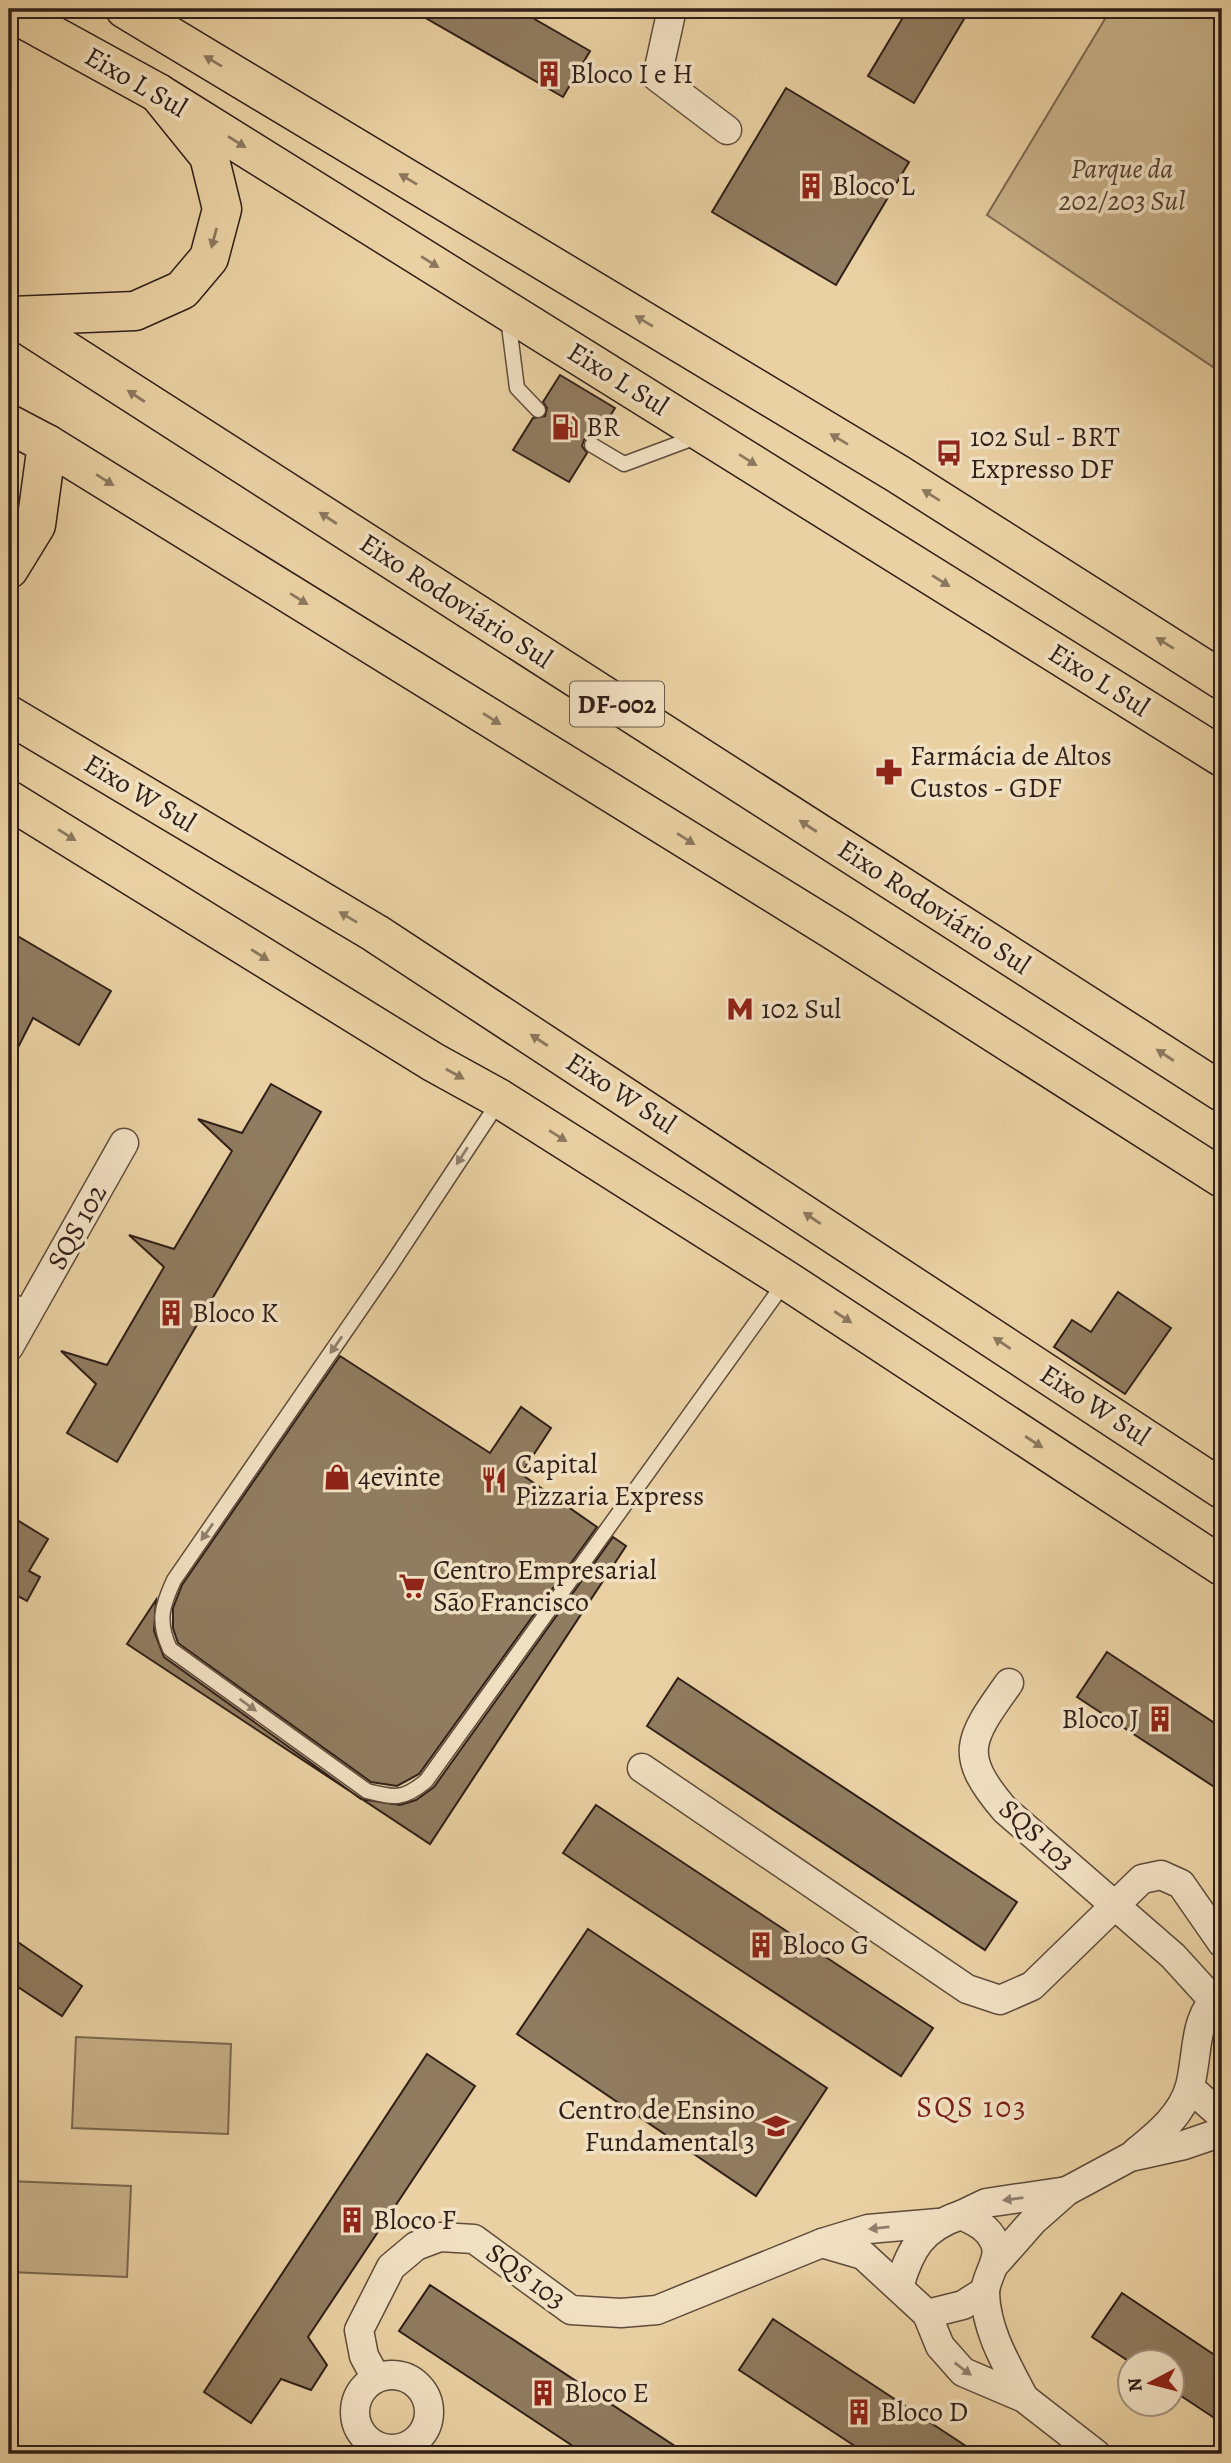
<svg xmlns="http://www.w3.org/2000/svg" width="1231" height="2463" viewBox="0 0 1231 2463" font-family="Alegreya,serif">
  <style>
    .green { fill: #cab38b; stroke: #7c6952; stroke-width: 2 }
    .building { fill: #907c60; stroke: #2f1f18; stroke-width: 2 }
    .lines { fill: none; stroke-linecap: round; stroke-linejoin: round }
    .service-casing { stroke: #5e4c3b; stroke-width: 17 }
    .minor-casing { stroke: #5e4c3b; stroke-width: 31 }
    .primary-casing { stroke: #2f1f18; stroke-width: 41 }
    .trunk-casing { stroke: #2f1f18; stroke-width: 41 }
    .service { stroke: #f1e1c3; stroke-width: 14 }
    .minor { stroke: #f1e1c3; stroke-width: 28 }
    .primary { stroke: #ead1a3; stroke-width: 38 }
    .trunk { stroke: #ead1a3; stroke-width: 38 }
    .oneway { fill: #8c785e }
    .oneway2 { fill: #90806e }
    .labels { text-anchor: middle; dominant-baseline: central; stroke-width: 7; stroke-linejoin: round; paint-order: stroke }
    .shield { fill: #f1e1c3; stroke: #69594b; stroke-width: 2 }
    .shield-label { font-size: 26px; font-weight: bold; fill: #2f1f18 }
    .poi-label { font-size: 28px; fill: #2f1f18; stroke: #f1e1c3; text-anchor: start }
    .street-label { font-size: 28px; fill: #2f1f18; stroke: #f1e1c3 }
    .park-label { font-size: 28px; font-style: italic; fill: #564435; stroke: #f1e1c3 }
    .neighbourhood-label { font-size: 30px; letter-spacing: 2px; fill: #7a1f14; stroke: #f1e1c3 }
  </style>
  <rect width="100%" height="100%" fill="#ead1a3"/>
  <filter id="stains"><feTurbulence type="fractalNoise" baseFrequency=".00286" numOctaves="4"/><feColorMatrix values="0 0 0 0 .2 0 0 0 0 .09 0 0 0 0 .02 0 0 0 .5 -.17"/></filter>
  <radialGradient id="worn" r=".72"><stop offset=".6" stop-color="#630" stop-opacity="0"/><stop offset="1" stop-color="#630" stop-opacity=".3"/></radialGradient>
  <g class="green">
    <path d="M 1111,9 L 1222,9 L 1222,373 L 987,215 Z"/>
    <path d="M 76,2037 L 231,2044 L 228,2134 L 72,2128 Z"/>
    <path d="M 9,2181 L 131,2186 L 127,2277 L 9,2272 Z"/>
  </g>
  <g class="building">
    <path d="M 410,9 L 517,9 L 590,51 L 563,97 Z"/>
    <path d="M 908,9 L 970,9 L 914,103 L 868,76 Z"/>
    <path d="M 786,88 L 909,162 L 836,285 L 712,212 Z"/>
    <path d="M 560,375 L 615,408 L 597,437 L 591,435 L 584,440 L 582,446 L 587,453 L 569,482 L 513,450 L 533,418 L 545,416 L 547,408 L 543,402 Z"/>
    <path d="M 9,931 L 111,991 L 79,1045 L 33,1018 L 9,1065 Z"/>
    <path d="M 271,1084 L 321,1112 L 117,1462 L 67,1433 L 96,1384 L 61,1351 L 107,1365 L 164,1267 L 129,1235 L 174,1249 L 232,1151 L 198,1119 L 242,1133 Z"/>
    <path d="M 1118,1292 L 1171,1328 L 1125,1394 L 1054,1347 L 1072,1320 L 1091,1332 Z"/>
    <path d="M 340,1356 L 490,1453 L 521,1407 L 551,1428 L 521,1474 L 597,1527 L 419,1774 L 397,1786 L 371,1782 L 178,1643 L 173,1628 L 173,1608 L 182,1585 Z"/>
    <path d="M 9,1515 L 48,1539 L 29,1571 L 40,1577 L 27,1601 L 16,1595 L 9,1607 Z"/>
    <path d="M 613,1537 L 626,1546 L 430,1844 L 127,1644 L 156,1600 L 154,1631 L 164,1657 L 361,1799 L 400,1805 L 416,1800 L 434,1787 Z"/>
    <path d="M 1107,1652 L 1222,1728 L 1222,1792 L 1077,1697 Z"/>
    <path d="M 678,1678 L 1017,1902 L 985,1950 L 647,1726 Z"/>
    <path d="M 596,1805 L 933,2028 L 901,2076 L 563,1853 Z"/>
    <path d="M 588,1929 L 827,2088 L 756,2196 L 517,2034 Z"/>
    <path d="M 9,1936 L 82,1986 L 62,2016 L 9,1981 Z"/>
    <path d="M 427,2054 L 475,2086 L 308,2337 L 327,2365 L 311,2390 L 281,2379 L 251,2423 L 204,2392 Z"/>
    <path d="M 430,2285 L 687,2454 L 585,2454 L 399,2331 Z"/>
    <path d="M 1122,2293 L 1222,2360 L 1222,2423 L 1172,2390 L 1172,2362 L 1130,2362 L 1092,2337 Z"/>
    <path d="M 773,2319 L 978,2454 L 867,2454 L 739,2370 Z"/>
  </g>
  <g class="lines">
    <g class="service-casing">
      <g id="service">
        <path d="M 508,318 L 517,388 L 538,410"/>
        <path d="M 592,445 L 624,464 L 699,436"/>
        <path d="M 500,1100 L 389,1268 L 174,1580 C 162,1606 157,1621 170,1649 L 367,1791 C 395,1798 403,1800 426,1781 L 785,1282"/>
        <path d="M 9,1299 L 30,1310"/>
      </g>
    </g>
    <g class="minor-casing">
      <g id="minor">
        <path d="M 672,9 L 657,77 L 727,130"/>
        <path d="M 9,1347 L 124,1143"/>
        <path d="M 1009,1683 C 969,1739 957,1754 1005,1810 L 1173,1956 L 1213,2000"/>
        <path d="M 642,1768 L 967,1989 L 1000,2000 L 1032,1986 L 1142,1879 L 1161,1875 L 1181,1884 L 1222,1943"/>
        <path d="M 1190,2088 L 1222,2116"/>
        <path d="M 1136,2152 C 1158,2134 1182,2115 1190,2086 C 1199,2051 1192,2017 1222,1992"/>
        <path d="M 961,2215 L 986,2203 L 1067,2191"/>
        <path d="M 822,2243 L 863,2255 L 927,2314 L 940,2346 L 963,2372 L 1024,2398 L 1096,2454"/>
        <path d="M 995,2264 L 1033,2221 L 1067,2191 L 1130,2157 L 1184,2145 L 1222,2132"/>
        <path d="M 899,2287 C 910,2249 922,2228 961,2215 C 975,2222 987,2226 994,2241 C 1003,2258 985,2276 985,2293 C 986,2331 1007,2365 1024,2398"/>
        <path d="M 927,2314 L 963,2305 L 985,2291"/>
        <circle cx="392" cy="2412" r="37"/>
        <path d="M 376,2378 L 364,2356 L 359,2330 L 391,2267 L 416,2246 L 440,2237 L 474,2239 L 571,2310 L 621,2313 L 657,2310 L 822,2243 L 868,2229 L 938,2223"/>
      </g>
    </g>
    <g class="primary-casing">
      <g id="primary">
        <path d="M 125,9 L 898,474 L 1222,680"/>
        <path d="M 9,11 L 158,93 L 1222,757"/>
        <path d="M 9,715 L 375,933 L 1222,1489"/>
        <path d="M 9,800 L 433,1062 L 500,1099 L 786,1280 L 1222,1566"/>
      </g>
    </g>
    <g class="trunk-casing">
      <g id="trunk">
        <path d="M 9,314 L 1222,1092"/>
        <path d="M 12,316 L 135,311 L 182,290 L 209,258 L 222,209 L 209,156 L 158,93"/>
        <path d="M 9,424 L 47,444 L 838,933 L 1222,1178"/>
        <path d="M 9,569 L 36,525 L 47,444"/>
      </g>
    </g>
    <use href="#service" class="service"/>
    <use href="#minor" class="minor"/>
    <use href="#primary" class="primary"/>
    <use href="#trunk" class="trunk"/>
  </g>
  <defs><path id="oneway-solid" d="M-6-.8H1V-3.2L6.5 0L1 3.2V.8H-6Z" transform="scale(1.75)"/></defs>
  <g class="oneway">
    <use href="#oneway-solid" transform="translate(213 61) rotate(-149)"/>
    <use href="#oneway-solid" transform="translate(237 142) rotate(32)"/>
    <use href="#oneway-solid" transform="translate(408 179) rotate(-149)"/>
    <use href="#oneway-solid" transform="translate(214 238) rotate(105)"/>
    <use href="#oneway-solid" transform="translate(430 262) rotate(32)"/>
    <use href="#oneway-solid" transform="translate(644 321) rotate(-149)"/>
    <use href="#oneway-solid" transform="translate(136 396) rotate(-147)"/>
    <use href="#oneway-solid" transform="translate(839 439) rotate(-149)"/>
    <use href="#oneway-solid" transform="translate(748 460) rotate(32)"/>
    <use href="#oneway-solid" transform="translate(105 480) rotate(32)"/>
    <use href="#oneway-solid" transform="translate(931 495) rotate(-148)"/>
    <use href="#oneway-solid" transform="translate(328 518) rotate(-147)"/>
    <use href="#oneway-solid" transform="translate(941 581) rotate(32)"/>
    <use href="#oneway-solid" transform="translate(299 599) rotate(32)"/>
    <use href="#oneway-solid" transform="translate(1165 643) rotate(-148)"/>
    <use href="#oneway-solid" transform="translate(492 719) rotate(32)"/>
    <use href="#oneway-solid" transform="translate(808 826) rotate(-147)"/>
    <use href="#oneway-solid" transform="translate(67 835) rotate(32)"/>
    <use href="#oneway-solid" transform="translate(686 839) rotate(32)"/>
    <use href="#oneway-solid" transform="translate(348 917) rotate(-149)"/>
    <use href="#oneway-solid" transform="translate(260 955) rotate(32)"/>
    <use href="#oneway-solid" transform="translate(539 1040) rotate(-147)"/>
    <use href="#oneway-solid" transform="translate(1165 1055) rotate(-147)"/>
    <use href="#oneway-solid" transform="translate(455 1074) rotate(29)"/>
    <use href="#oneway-solid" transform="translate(558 1136) rotate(32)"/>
    <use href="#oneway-solid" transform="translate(812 1218) rotate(-146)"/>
    <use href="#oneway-solid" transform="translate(843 1317) rotate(33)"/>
    <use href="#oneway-solid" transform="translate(1002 1343) rotate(-146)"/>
    <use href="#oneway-solid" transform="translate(1034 1442) rotate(33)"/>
  </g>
  <g class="oneway2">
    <use href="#oneway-solid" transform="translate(462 1156) rotate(123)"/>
    <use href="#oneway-solid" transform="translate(336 1345) rotate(125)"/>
    <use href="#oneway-solid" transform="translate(207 1532) rotate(125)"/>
    <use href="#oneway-solid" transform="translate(248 1705) rotate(36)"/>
    <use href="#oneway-solid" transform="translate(1013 2199) rotate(172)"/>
    <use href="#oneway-solid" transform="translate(879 2228) rotate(174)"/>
    <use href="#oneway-solid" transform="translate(963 2369) rotate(37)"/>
  </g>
  <defs>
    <g id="building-bare" transform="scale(2.1)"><path d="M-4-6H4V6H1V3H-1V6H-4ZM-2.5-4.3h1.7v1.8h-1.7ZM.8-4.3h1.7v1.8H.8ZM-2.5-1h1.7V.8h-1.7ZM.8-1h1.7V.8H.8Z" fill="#8f2418" stroke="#f1e1c3" stroke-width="2.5" paint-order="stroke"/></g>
    <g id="fuel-bare" transform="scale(2.1)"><path d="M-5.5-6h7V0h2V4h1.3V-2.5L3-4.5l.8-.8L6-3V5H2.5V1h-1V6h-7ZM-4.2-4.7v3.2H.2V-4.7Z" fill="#8f2418" stroke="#f1e1c3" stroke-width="2.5" paint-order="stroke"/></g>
    <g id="bus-bare" transform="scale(2.1)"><path d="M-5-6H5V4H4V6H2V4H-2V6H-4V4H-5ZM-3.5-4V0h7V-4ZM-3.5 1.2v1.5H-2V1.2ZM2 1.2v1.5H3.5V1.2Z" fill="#8f2418" stroke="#f1e1c3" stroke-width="2.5" paint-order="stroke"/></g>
    <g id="pharmacy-bare" transform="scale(2.1)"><path d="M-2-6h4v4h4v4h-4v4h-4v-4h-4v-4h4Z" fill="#8f2418" stroke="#f1e1c3" stroke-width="2.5" paint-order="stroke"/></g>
    <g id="metro-bare" transform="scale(2.1)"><path d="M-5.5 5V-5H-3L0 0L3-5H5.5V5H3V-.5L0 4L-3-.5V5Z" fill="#8f2418" stroke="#f1e1c3" stroke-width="2.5" paint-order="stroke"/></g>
    <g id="shop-bare" transform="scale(2.1)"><path d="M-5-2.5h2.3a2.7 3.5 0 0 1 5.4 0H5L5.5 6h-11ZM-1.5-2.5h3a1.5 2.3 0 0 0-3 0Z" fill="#8f2418" stroke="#f1e1c3" stroke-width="2.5" paint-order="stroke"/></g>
    <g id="restaurant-bare" transform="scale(2.1)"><path d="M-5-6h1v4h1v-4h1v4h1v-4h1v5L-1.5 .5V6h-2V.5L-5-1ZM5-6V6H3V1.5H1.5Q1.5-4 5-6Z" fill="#8f2418" stroke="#f1e1c3" stroke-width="2.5" paint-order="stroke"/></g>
    <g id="supermarket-bare" transform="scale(2.1)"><path d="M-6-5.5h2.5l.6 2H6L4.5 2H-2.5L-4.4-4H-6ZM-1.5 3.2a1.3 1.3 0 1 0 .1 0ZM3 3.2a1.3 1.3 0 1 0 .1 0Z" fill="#8f2418" stroke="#f1e1c3" stroke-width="2.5" paint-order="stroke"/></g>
    <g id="school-bare" transform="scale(2.1)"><path d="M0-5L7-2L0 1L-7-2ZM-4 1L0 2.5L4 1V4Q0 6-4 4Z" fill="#8f2418" stroke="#f1e1c3" stroke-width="2.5" paint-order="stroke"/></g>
  </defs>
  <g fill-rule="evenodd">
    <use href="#building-bare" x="549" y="74"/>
    <use href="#building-bare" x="811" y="186"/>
    <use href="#fuel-bare" x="565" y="427"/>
    <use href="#bus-bare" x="949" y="453"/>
    <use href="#pharmacy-bare" x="889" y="772"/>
    <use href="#metro-bare" x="740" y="1009"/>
    <use href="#building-bare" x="171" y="1313"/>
    <use href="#shop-bare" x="337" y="1477"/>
    <use href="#restaurant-bare" x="494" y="1480"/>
    <use href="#supermarket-bare" x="412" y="1586"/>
    <use href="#building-bare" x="1160" y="1719"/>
    <use href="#building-bare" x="761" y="1945"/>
    <use href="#school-bare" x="776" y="2126"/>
    <use href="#building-bare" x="352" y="2220"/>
    <use href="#building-bare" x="543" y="2393"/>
    <use href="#building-bare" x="859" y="2412"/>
  </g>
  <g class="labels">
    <rect class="shield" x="570" y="681.5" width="94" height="45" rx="5"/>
    <g class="shield-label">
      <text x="617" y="704">DF-002</text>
    </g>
    <g class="poi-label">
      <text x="570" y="74">Bloco I e H</text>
      <text x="832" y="186">Bloco L</text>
      <text x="586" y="427">BR</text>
      <text x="970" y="437">102 Sul - BRT<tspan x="970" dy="32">Expresso DF</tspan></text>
      <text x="910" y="756">Farmácia de Altos<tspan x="910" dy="32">Custos - GDF</tspan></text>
      <text x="761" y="1009">102 Sul</text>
      <text x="192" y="1313">Bloco K</text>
      <text x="515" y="1464">Capital<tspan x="515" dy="32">Pizzaria Express</tspan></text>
      <text x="358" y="1477">4evinte</text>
      <text x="433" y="1570">Centro Empresarial<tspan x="433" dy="32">São Francisco</tspan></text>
      <text x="1139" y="1719" text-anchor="end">Bloco J</text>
      <text x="782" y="1945">Bloco G</text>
      <text x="755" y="2110" text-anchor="end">Centro de Ensino<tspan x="755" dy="32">Fundamental 3</tspan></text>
      <text x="373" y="2220">Bloco F</text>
      <text x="564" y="2393">Bloco E</text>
      <text x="880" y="2412">Bloco D</text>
    </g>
    <g class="street-label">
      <text transform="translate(136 82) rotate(30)">Eixo L Sul</text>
      <text transform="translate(618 379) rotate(32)">Eixo L Sul</text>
      <text transform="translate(456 601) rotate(33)">Eixo Rodoviário Sul</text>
      <text transform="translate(1099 680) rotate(32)">Eixo L Sul</text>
      <text transform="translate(140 793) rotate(31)">Eixo W Sul</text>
      <text transform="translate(934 907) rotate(33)">Eixo Rodoviário Sul</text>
      <text transform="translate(621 1093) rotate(33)">Eixo W Sul</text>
      <text transform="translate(77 1227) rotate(-61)">SQS 102</text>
      <text transform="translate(1095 1405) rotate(33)">Eixo W Sul</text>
      <text transform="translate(1037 1835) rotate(42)">SQS 103</text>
      <text transform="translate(526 2276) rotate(36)">SQS 103</text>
    </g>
    <g class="park-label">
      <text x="1122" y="169">Parque da<tspan x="1122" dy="32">202/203 Sul</tspan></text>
    </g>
    <g class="neighbourhood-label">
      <text x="972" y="2107">SQS 103</text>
    </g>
  </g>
  <rect width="1231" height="2463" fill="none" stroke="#ead1a3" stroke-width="35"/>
  <rect x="10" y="10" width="1210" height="2442" fill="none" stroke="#2f1f18" stroke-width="3.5"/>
  <rect x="18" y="18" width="1196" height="2428" fill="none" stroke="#2f1f18" stroke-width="2"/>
  <g transform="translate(1151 2383) rotate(263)"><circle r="33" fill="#f1e1c3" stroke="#a3937f" stroke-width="2"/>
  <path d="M0-5L12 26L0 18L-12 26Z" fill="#8f2418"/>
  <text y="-10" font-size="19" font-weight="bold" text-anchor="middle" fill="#2f1f18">N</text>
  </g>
  <rect width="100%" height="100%" filter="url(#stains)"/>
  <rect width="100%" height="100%" fill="url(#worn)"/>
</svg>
